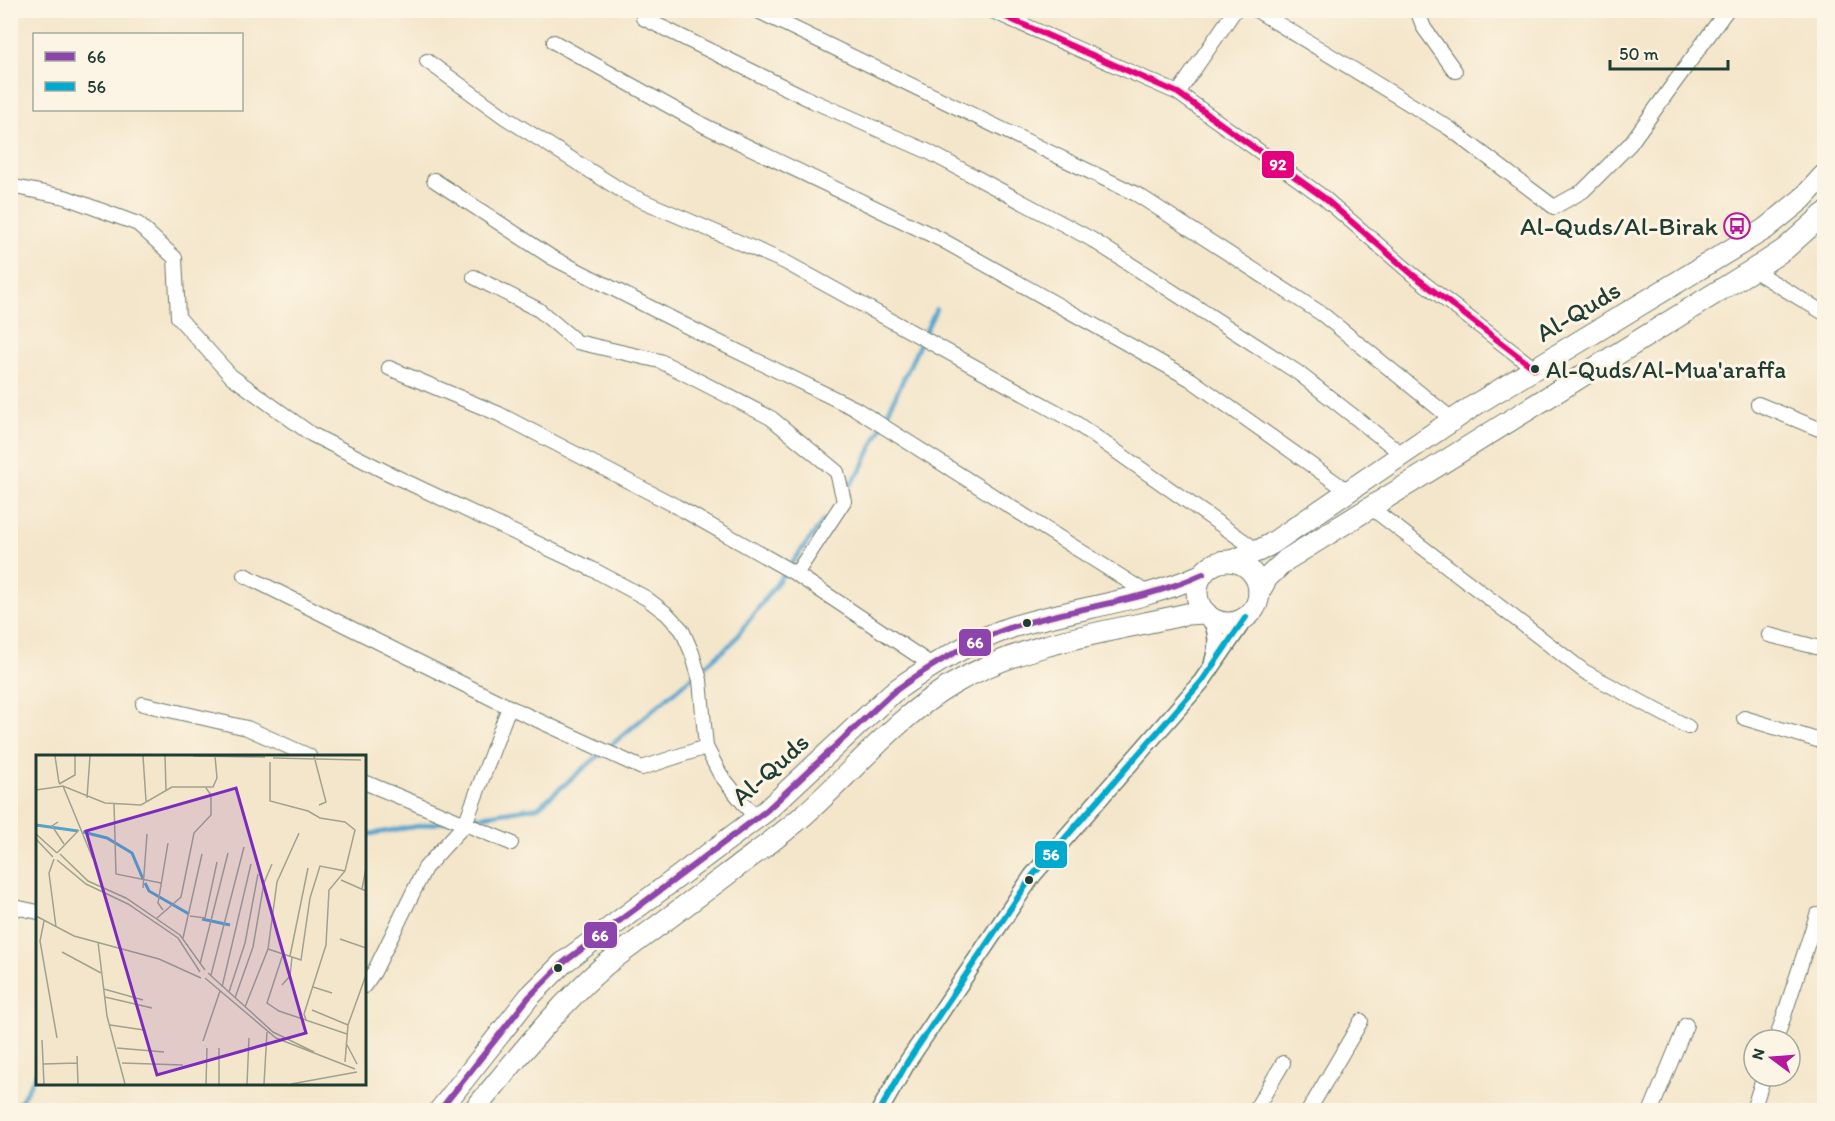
<svg xmlns="http://www.w3.org/2000/svg" width="1835" height="1121" viewBox="0 0 1835 1121" font-family="Itim,sans-serif">
  <style>
    .lines { fill: none; stroke-linecap: round; stroke-linejoin: round }
    .stream { stroke: #52a3cd; stroke-width: 4.5 }
    .minor-casing { stroke: #6a7869; stroke-width: 16 }
    .tertiary-casing { stroke: #6a7869; stroke-width: 19 }
    .primary-casing { stroke: #6a7869; stroke-width: 23 }
    .minor { stroke: #fff; stroke-width: 14 }
    .tertiary { stroke: #fff; stroke-width: 16 }
    .primary { stroke: #fff; stroke-width: 21 }
    .bus-1-casing { stroke: #fcf5e5; stroke-width: 10 }
    .bus-2-casing { stroke: #fcf5e5; stroke-width: 10 }
    .bus-3-casing { stroke: #fcf5e5; stroke-width: 10 }
    .bus-1 { stroke: #8e44ad; stroke-width: 6 }
    .bus-2 { stroke: #00a9ce; stroke-width: 6 }
    .bus-3 { stroke: #e5007d; stroke-width: 6 }
    .bus-dot { fill: #1f3d34; stroke: #fcf5e5; stroke-width: 2 }
    .labels { text-anchor: middle; dominant-baseline: central; stroke-width: 6; stroke-linejoin: round; paint-order: stroke }
    .bus-label { font-size: 24px; fill: #1f3d34; stroke: #fcf5e5; text-anchor: start }
    .poi-label { font-size: 26px; fill: #1f3d34; stroke: #fcf5e5; text-anchor: end }
    .street-label { font-size: 26px; fill: #1f3d34; stroke: #fcf5e5 }
    .inset-river { fill: none; stroke: #52a3cd; stroke-width: 3 }
    .inset-road { fill: none; stroke: #9fa28f; stroke-width: 1.5 }
    .view { fill: #7b2cbf; fill-opacity: 0.15; stroke: #7b2cbf; stroke-width: 3 }
    .inset-edge { fill: none; stroke: #1f3d34; stroke-width: 3 }
    .line-badge { stroke: #fcf5e5; stroke-width: 2 }
    .badge-label { font-size: 16px; text-anchor: middle; font-weight: bold; fill: #fff }
  </style>
  <rect width="100%" height="100%" fill="#fcf5e5"/>
  <filter id="ink" filterUnits="userSpaceOnUse"><feTurbulence type="fractalNoise" baseFrequency=".0167" numOctaves="2"/><feDisplacementMap in="SourceGraphic" scale="12" xChannelSelector="R" yChannelSelector="G"/><feConvolveMatrix kernelMatrix="1 2 1 2 8 2 1 2 1" color-interpolation-filters="sRGB"/></filter>
  <filter id="wash" filterUnits="userSpaceOnUse"><feTurbulence type="fractalNoise" baseFrequency=".008" numOctaves="4" result="noise"/><feDisplacementMap in="SourceGraphic" scale="24" xChannelSelector="R" yChannelSelector="G"/><feGaussianBlur stdDeviation="1.35" result="paint"/><feColorMatrix in="noise" values="0 0 0 0 0 0 0 0 0 0 0 0 0 0 0 0 0 1.4 0 .05"/><feComposite in="paint" operator="in"/></filter>
  <g filter="url(#wash)">
    <rect width="100%" height="100%" fill="#f4e6cb"/>
    <g class="lines">
      <g class="stream">
        <path d="M 845,492 L 862,468 L 936,309"/>
        <path d="M 469,818 L 538,807 L 732,643 L 824,520"/>
        <path d="M 364,835 L 449,821"/>
        <path d="M 16,1110 L 38,1070"/>
      </g>
    </g>
  </g>
  <g filter="url(#ink)">
    <g class="lines">
      <g class="minor-casing">
        <g id="minor">
          <path d="M 756,10 L 1138,195 L 1322,314 L 1453,420"/>
          <path d="M 990,10 L 1178,93 L 1323,197 L 1412,274 L 1535,369"/>
          <path d="M 1256,10 L 1449,128 L 1554,207 L 1583,191 L 1630,144 L 1727,10"/>
          <path d="M 1417,10 L 1424,28 L 1455,71"/>
          <path d="M 643,18 L 813,101 L 927,151 L 1091,239 L 1297,372 L 1402,454"/>
          <path d="M 554,42 L 705,126 L 942,240 L 1190,379 L 1349,492"/>
          <path d="M 427,61 L 506,118 L 627,194 L 785,262 L 1073,421 L 1258,551"/>
          <path d="M 1178,93 L 1235,10"/>
          <path d="M 434,180 L 551,257 L 708,337 L 856,409 L 1150,595"/>
          <path d="M 10,186 L 65,197 L 138,224 L 175,258 L 178,317 L 231,376 L 311,434 L 392,475 L 592,569 L 646,598 L 667,614 L 682,630 L 692,653 L 700,680 L 706,747 L 720,774 L 756,819"/>
          <path d="M 1753,270 L 1824,313"/>
          <path d="M 474,277 L 539,310 L 577,342 L 660,361 L 771,418 L 837,472 L 844,501 L 796,574"/>
          <path d="M 389,368 L 499,414 L 676,506 L 796,574 L 932,665"/>
          <path d="M 1758,404 L 1824,431"/>
          <path d="M 1370,507 L 1585,672 L 1688,727"/>
          <path d="M 244,575 L 509,707 L 642,768 L 706,747"/>
          <path d="M 1769,635 L 1824,649"/>
          <path d="M 143,704 L 247,728 L 309,756"/>
          <path d="M 1744,718 L 1824,742"/>
          <path d="M 364,782 L 511,843"/>
          <path d="M 10,906 L 38,912"/>
          <path d="M 364,986 L 374,972 L 425,868 L 465,824 L 509,707"/>
          <path d="M 1776,1040 L 1817,915"/>
          <path d="M 1255,1110 L 1283,1063"/>
          <path d="M 1309,1110 L 1361,1021"/>
          <path d="M 1651,1110 L 1686,1025"/>
          <path d="M 1753,1110 L 1764,1076"/>
        </g>
      </g>
      <g class="tertiary-casing">
        <g id="tertiary">
          <path d="M 1210,617 C 1218,633 1218,645 1213,662"/>
          <path d="M 880,1110 L 908,1061 L 1033,875 L 1202,681 L 1246,617"/>
        </g>
      </g>
      <g class="primary-casing">
        <g id="primary">
          <path d="M 1231,561 L 1258,551 L 1271,544 L 1478,403 L 1765,229 L 1802,199 L 1824,175"/>
          <circle cx="1228" cy="592" r="31"/>
          <path d="M 1259,592 L 1267,578 L 1286,560 L 1767,261 L 1785,249 L 1824,214"/>
          <path d="M 440,1110 L 529,997 L 563,963 L 766,811 L 892,693 C 929,666 968,642 1012,627 C 1076,607 1142,602 1203,574"/>
          <path d="M 474,1110 C 516,1060 556,1008 605,965 C 645,935 685,906 725,876 C 751,856 779,837 804,815 C 854,771 895,718 953,684 C 1025,642 1108,632 1187,614 L 1206,613"/>
        </g>
      </g>
      <use href="#minor" class="minor"/>
      <use href="#tertiary" class="tertiary"/>
      <use href="#primary" class="primary"/>
      <g class="bus-1-casing">
        <path id="bus-1" d="M 440,1110 L 529,997 L 563,963 L 766,811 L 892,693 C 929,666 968,642 1012,627 C 1076,607 1142,602 1203,574"/>
      </g>
      <g class="bus-2-casing">
        <path id="bus-2" d="M 880,1110 L 908,1061 L 1033,875 L 1202,681 L 1246,617"/>
      </g>
      <g class="bus-3-casing">
        <path id="bus-3" d="M 990,10 L 1178,93 L 1323,197 L 1412,274 L 1535,369"/>
      </g>
      <use href="#bus-1" class="bus-1"/>
      <use href="#bus-2" class="bus-2"/>
      <use href="#bus-3" class="bus-3"/>
    </g>
  </g>
  <defs>
    <g id="bus-ring" transform="scale(1.35)"><circle r="9.5" fill="#fcf5e5" stroke="#b5179e" stroke-width="1.5"/><path d="M-5-6H5V4H4V6H2V4H-2V6H-4V4H-5ZM-3.5-4V0h7V-4ZM-3.5 1.2v1.5H-2V1.2ZM2 1.2v1.5H3.5V1.2Z" fill="#b5179e"/></g>
  </defs>
  <g fill-rule="evenodd">
    <use href="#bus-ring" x="1737" y="226"/>
  </g>
  <g class="bus-dot">
    <circle cx="1535" cy="369" r="5"/>
    <circle cx="1027" cy="623" r="5"/>
    <circle cx="1029" cy="880" r="5"/>
    <circle cx="558" cy="968" r="5"/>
  </g>
  <g class="labels">
    <g class="bus-label">
      <text x="1546" y="369">Al-Quds/Al-Mua'araffa</text>
    </g>
    <g class="poi-label">
      <text x="1718" y="226">Al-Quds/Al-Birak</text>
    </g>
    <g class="street-label">
      <text transform="translate(1578 311) rotate(-31)">Al-Quds</text>
      <text transform="translate(770 769) rotate(-42)">Al-Quds</text>
    </g>
  </g>
  <g transform="translate(36 755)">
    <rect width="330" height="330" fill="#f4e6cb"/>
    <path class="inset-river" d="M 0,70 L 42,76M 47,77 L 71,83 L 96,98 L 107,124M 109,128 L 113,136 L 153,159M 166,164 L 194,170"/>
    <path class="inset-road" d="M 19,1 L 23,28M 107,1 L 110,46M 129,1 L 130,35M 157,1 L 229,2M 278,1 L 290,47 L 283,50M 237,3 L 325,5M 234,7 L 234,46 L 272,56 L 284,63 L 309,67 L 319,75 L 309,116 L 293,135 L 290,190 L 268,259 L 270,265M 23,29 L 39,20 L 39,1M 27,31 L 57,104M 0,35 L 27,31 L 69,48 L 105,50 L 136,32 L 177,32 L 181,23 L 179,1M 51,43 L 54,1M 78,49 L 80,119 L 125,128M 22,67 L 16,71 L 28,89M 0,79 L 21,98M 0,84 L 17,102M 21,98 L 43,75M 24,99 L 52,126 L 90,143 L 144,180 L 169,215M 18,104 L 13,118 L 20,172M 21,105 L 50,129 L 92,149 L 142,183 L 164,217M 305,125 L 330,136M 107,133 L 111,79M 326,134 L 330,113M 127,155 L 122,148 L 132,88M 0,161 L 38,181 L 123,204 L 165,223M 154,161 L 169,163 L 181,107M 121,163 L 145,142 L 158,78 L 175,60 L 175,40 L 170,33M 8,166 L 4,186 L 21,283M 147,183 L 166,99M 304,184 L 330,193M 62,187 L 71,261 L 89,329M 232,194 L 265,205 L 274,143 L 284,111 L 309,116M 26,197 L 65,218M 247,199 L 231,248 L 243,256 L 311,279M 254,201 L 272,113M 164,209 L 192,98M 172,218 L 237,277 L 278,297M 175,220 L 208,92M 169,223 L 240,283 L 319,314M 246,230 L 254,221 L 256,202M 186,232 L 215,109M 277,232 L 296,238M 68,234 L 107,245M 193,237 L 209,188 L 222,119M 69,242 L 116,253M 199,243 L 217,192 L 228,128 L 236,109M 209,252 L 232,194 L 241,127 L 263,78M 276,255 L 312,270M 74,270 L 108,275M 6,285 L 8,329M 167,286 L 184,236M 310,288 L 321,309M 81,293 L 128,297M 183,293 L 183,329M 41,301 L 42,329M 309,307 L 312,270 L 330,220M 86,308 L 147,310M 7,309 L 41,308M 170,329 L 171,293M 211,329 L 213,283M 228,329 L 231,277M 255,329 L 321,317"/>
    <path class="view" d="M 200,33 L 270,278 L 121,320 L 50,76 Z"/>
    <rect width="330" height="330" class="inset-edge"/>
  </g>
  <g class="line-badge">
    <rect x="1261" y="150" width="34" height="29" rx="6" fill="#e5007d"/>
    <rect x="958" y="628" width="34" height="29" rx="6" fill="#8e44ad"/>
    <rect x="1034" y="840" width="34" height="29" rx="6" fill="#00a9ce"/>
    <rect x="583" y="921" width="35" height="28" rx="6" fill="#8e44ad"/>
  </g>
  <g class="badge-label">
    <text x="1278" y="170">92</text>
    <text x="975" y="648">66</text>
    <text x="1051" y="860">56</text>
    <text x="600" y="941">66</text>
  </g>
  <rect width="1835" height="1121" fill="none" stroke="#fcf5e5" stroke-width="36"/>
  <rect x="33" y="33" width="210" height="78" fill="#fcf5e5" stroke="#a4ab9e" stroke-width="1.5"/>
  <rect x="45" y="52" width="30" height="9" fill="#8e44ad" stroke="#a4ab9e" stroke-width="1.5"/>
  <text x="87" y="63" font-size="18" fill="#1f3d34">66</text>
  <rect x="45" y="82" width="30" height="9" fill="#00a9ce" stroke="#a4ab9e" stroke-width="1.5"/>
  <text x="87" y="93" font-size="18" fill="#1f3d34">56</text>
  <g transform="translate(1772 1058) rotate(286)"><circle r="28" fill="#fcf5e5" stroke="#a4ab9e" stroke-width="1.5"/>
  <path d="M0-4.5L10 22L0 15L-10 22Z" fill="#b5179e"/>
  <text y="-9" font-size="16" font-weight="bold" text-anchor="middle" fill="#1f3d34">N</text>
  </g>
  <path d="M1610 60v9h118v-9" fill="none" stroke="#1f3d34" stroke-width="3"/>
  <text x="1619" y="60" font-size="18" fill="#1f3d34" stroke="#fcf5e5" stroke-width="4.5" paint-order="stroke">50 m</text>
</svg>
